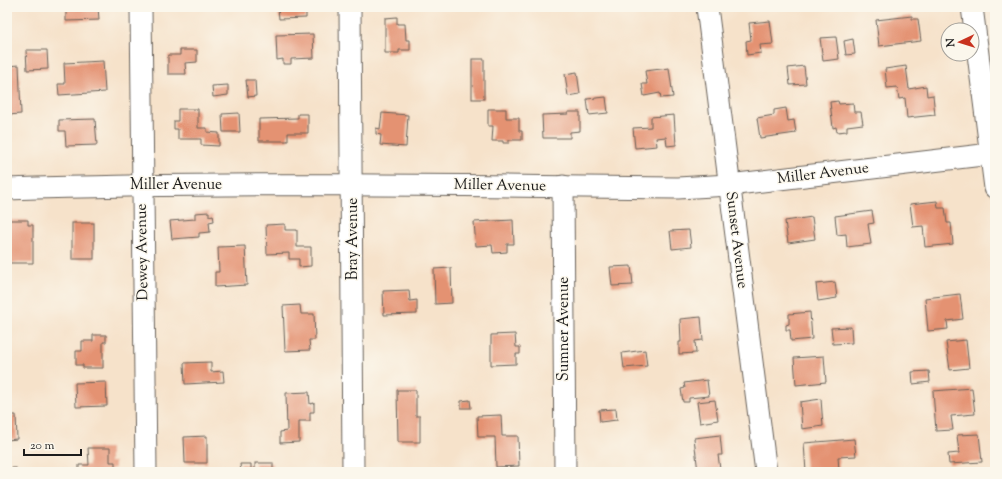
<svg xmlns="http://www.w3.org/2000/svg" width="1002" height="479" viewBox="0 0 1002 479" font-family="'Sorts Mill Goudy',serif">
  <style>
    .building { fill: #e49272 }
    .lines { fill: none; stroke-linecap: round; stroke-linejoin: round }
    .minor-casing { stroke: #686159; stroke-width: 23 }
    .minor { stroke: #fff; stroke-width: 21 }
    .labels { text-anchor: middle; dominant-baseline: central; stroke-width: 3; stroke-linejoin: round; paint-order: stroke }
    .street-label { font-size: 15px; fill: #1c1c1c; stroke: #fbf7ec }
  </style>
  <rect width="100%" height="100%" fill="#fbf7ec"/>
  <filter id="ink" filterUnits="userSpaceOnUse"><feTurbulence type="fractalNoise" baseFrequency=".025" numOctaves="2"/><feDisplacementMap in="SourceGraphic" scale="8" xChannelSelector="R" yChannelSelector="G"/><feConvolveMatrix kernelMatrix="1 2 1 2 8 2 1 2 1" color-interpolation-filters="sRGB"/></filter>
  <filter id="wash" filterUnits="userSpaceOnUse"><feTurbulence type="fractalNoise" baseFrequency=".012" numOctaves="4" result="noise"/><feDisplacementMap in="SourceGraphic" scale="16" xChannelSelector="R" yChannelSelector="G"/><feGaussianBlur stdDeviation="0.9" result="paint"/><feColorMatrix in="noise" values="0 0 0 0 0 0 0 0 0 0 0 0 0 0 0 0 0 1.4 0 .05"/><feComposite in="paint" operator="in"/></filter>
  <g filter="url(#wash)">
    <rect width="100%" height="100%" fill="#f6e2ca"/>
    <g id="blocks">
      <g class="building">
        <path d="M 66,7 L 98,7 L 99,20 L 66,21 Z"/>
        <path d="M 278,7 L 306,7 L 306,18 L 279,19 Z"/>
        <path d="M 912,16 L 912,19 L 918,19 L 921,41 L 879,46 L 876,20 Z"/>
        <path d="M 397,17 L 397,24 L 405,24 L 406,40 L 410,40 L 410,50 L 399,50 L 399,53 L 385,53 L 385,18 Z"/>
        <path d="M 770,21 L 773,44 L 760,45 L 761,53 L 747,55 L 746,41 L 751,40 L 749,23 Z"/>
        <path d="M 313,34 L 314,58 L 291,59 L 291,64 L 283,64 L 283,59 L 277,60 L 276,35 Z"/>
        <path d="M 836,37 L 839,59 L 823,61 L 820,38 Z"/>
        <path d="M 853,39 L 855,54 L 846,55 L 844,41 Z"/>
        <path d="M 26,50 L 47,50 L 48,69 L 27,70 Z"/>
        <path d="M 180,50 L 197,50 L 197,62 L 185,63 L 186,74 L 168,74 L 168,55 L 180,55 Z"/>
        <rect x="472" y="59" width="12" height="40"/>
        <path d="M 103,61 L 105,92 L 59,95 L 58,84 L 65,84 L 64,63 Z"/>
        <path d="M 19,65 L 21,114 L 7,115 L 7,66 Z"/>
        <path d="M 804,66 L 806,84 L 790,85 L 788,68 Z"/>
        <path d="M 906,66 L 909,89 L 926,86 L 927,96 L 933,95 L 935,115 L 907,118 L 905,98 L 899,99 L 897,87 L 887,88 L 885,69 Z"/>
        <path d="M 669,68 L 673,97 L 661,98 L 660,93 L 644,96 L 642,84 L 647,84 L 645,71 Z"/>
        <path d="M 577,72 L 580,94 L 568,96 L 565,74 Z"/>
        <path d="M 246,80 L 255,80 L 256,96 L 248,97 Z"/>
        <path d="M 228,85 L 228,95 L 213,97 L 212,86 Z"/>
        <path d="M 606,97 L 608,113 L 589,115 L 587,99 Z"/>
        <path d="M 838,101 L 839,104 L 853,103 L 854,112 L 861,112 L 863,124 L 847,126 L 847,131 L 837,132 L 836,127 L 833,128 L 830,102 Z"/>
        <path d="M 786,108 L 788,121 L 794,120 L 796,133 L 760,138 L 757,118 L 774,115 L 774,110 Z"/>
        <path d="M 178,109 L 198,109 L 198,128 L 207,128 L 207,132 L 219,133 L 219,146 L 201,145 L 201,139 L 178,139 L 178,129 L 174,129 L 174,121 L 178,121 Z"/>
        <path d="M 488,109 L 506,109 L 506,118 L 519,118 L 519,131 L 522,131 L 522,140 L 509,140 L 509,143 L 503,143 L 503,141 L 492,141 L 493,126 L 488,126 Z"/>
        <path d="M 568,112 L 580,112 L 580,131 L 570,132 L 570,138 L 543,138 L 542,115 L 568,114 Z"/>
        <path d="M 239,113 L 240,132 L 223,132 L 222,114 Z"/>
        <path d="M 382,113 L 408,115 L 406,147 L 380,145 L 381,135 L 376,134 L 376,128 L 380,129 Z"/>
        <path d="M 298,114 L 308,114 L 308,133 L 288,133 L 288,141 L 259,141 L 259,119 L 298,118 Z"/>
        <path d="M 674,115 L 676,145 L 667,146 L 666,137 L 656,138 L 657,146 L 635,148 L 633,128 L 651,127 L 651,117 Z"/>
        <path d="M 95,119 L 97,145 L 66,146 L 65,131 L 59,131 L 59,120 Z"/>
        <path d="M 937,201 L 938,208 L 945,208 L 947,223 L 951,223 L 953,244 L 925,247 L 923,226 L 913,227 L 910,204 Z"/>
        <path d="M 872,211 L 874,223 L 868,224 L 871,244 L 847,247 L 846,234 L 837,235 L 835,216 Z"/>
        <path d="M 209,212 L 209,216 L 213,215 L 214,221 L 209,222 L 210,232 L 199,233 L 199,237 L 172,239 L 170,221 L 195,219 L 195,213 Z"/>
        <path d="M 812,217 L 815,239 L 788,243 L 785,221 Z"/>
        <path d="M 8,220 L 28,220 L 28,225 L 33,225 L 33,263 L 9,263 Z"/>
        <path d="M 513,220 L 514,244 L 507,244 L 507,252 L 493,253 L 492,245 L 476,246 L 474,222 Z"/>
        <rect x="72" y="223" width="22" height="36"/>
        <path d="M 285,224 L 285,230 L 297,230 L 297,247 L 311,247 L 311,266 L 299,267 L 299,259 L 289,259 L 289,253 L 267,254 L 266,225 Z"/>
        <path d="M 689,230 L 691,247 L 672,249 L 670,231 Z"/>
        <path d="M 245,246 L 247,285 L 215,287 L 215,272 L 219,272 L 218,247 Z"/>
        <path d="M 631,266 L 633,285 L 612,286 L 610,267 Z"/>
        <path d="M 451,268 L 452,303 L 435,304 L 434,269 Z"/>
        <path d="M 835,282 L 837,298 L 818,301 L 816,284 Z"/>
        <path d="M 409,290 L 410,301 L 417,300 L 417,314 L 384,315 L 383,291 Z"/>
        <path d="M 960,294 L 963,319 L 947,321 L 948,329 L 928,331 L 925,298 Z"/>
        <path d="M 300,305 L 301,314 L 314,314 L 315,340 L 309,340 L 310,350 L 285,351 L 283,306 Z"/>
        <path d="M 810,312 L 812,339 L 791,341 L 790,330 L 786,330 L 786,325 L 789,324 L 789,314 Z"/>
        <path d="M 701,317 L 703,340 L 695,341 L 696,353 L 679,354 L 679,342 L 681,342 L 680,319 Z"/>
        <path d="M 851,327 L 852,343 L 833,344 L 831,328 Z"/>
        <path d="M 515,334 L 516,347 L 520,347 L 520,354 L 516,354 L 516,364 L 491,365 L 491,335 Z"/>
        <path d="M 93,335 L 106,335 L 106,342 L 103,342 L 103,368 L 83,368 L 83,365 L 76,365 L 76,351 L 82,351 L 82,341 L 93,341 Z"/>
        <path d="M 966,340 L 969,368 L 950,370 L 946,342 Z"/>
        <path d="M 645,350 L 647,366 L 624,368 L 622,353 Z"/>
        <path d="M 824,356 L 826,382 L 796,385 L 794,358 Z"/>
        <path d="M 211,362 L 211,372 L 223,371 L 224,382 L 185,384 L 184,363 Z"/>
        <path d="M 929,371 L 930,382 L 913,384 L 912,372 Z"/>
        <path d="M 707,380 L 709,396 L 689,398 L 689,402 L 683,402 L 681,389 L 685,388 L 684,383 Z"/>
        <path d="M 106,382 L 107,406 L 76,407 L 75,383 Z"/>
        <path d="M 972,388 L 975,414 L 951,416 L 953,430 L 936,431 L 933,391 Z"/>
        <path d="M 397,390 L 416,390 L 416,416 L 420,416 L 420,442 L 398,442 Z"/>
        <path d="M 309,392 L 310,404 L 314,403 L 314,412 L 310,412 L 310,421 L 299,421 L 299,442 L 280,443 L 280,432 L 287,431 L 286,393 Z"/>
        <path d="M 821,399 L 823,426 L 802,429 L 800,402 Z"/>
        <path d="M 470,400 L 471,408 L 461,408 L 461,401 Z"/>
        <path d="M 715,400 L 718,420 L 700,423 L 697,402 Z"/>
        <path d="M 616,409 L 617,420 L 600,422 L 599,410 Z"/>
        <path d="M 7,415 L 16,415 L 17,439 L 7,440 Z"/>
        <path d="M 501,415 L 502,436 L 518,436 L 519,466 L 496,467 L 495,437 L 478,437 L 477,416 Z"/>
        <path d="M 979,434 L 982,462 L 949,464 L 948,454 L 959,453 L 957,435 Z"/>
        <path d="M 720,435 L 722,455 L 718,455 L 720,469 L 711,470 L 712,472 L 698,472 L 694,438 Z"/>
        <path d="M 207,436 L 207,463 L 185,463 L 184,437 Z"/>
        <path d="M 854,439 L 856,456 L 838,457 L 839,470 L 806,472 L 804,443 Z"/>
        <path d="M 88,448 L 110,448 L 110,462 L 115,462 L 115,468 L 111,469 L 111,472 L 79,472 L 79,465 L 89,465 Z"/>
        <rect x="255" y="463" width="18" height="9"/>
        <path d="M 240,464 L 251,464 L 251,472 L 241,472 Z"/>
        <rect x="7" y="468" width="9" height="4"/>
      </g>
    </g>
  </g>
  <g filter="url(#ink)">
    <use href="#blocks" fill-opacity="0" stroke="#686159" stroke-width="1"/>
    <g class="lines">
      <g class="minor-casing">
        <g id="minor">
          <path d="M 141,7 L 146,472"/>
          <path d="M 350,7 L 353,472"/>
          <path d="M 707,7 L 766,472"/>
          <path d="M 972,7 L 995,188"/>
          <path d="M 563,186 L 565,472"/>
          <path d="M 7,189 C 231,182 454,185 678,188 L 729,185 L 991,154"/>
        </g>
      </g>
      <use href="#minor" class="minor"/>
    </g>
  </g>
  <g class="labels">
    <g class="street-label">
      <text transform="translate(823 174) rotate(-7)">Miller Avenue</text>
      <text x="176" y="185">Miller Avenue</text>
      <text transform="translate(500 186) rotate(1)">Miller Avenue</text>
      <text transform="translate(353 239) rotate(-90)">Bray Avenue</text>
      <text transform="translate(736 240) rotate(83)">Sunset Avenue</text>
      <text transform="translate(143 252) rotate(-91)">Dewey Avenue</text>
      <text transform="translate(564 329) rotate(-90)">Sumner Avenue</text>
    </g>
  </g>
  <rect width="1002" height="479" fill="none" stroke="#fbf7ec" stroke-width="24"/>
  <g transform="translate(960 42) rotate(266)"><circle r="19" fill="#fbf7ec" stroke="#a29f99"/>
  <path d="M0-3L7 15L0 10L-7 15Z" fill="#c8321e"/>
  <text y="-6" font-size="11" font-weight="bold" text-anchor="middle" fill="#1c1c1c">N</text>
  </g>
  <path d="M24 449v6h57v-6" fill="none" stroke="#1c1c1c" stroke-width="2"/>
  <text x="30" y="449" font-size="12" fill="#1c1c1c" stroke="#fbf7ec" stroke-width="3" paint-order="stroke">20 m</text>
</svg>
